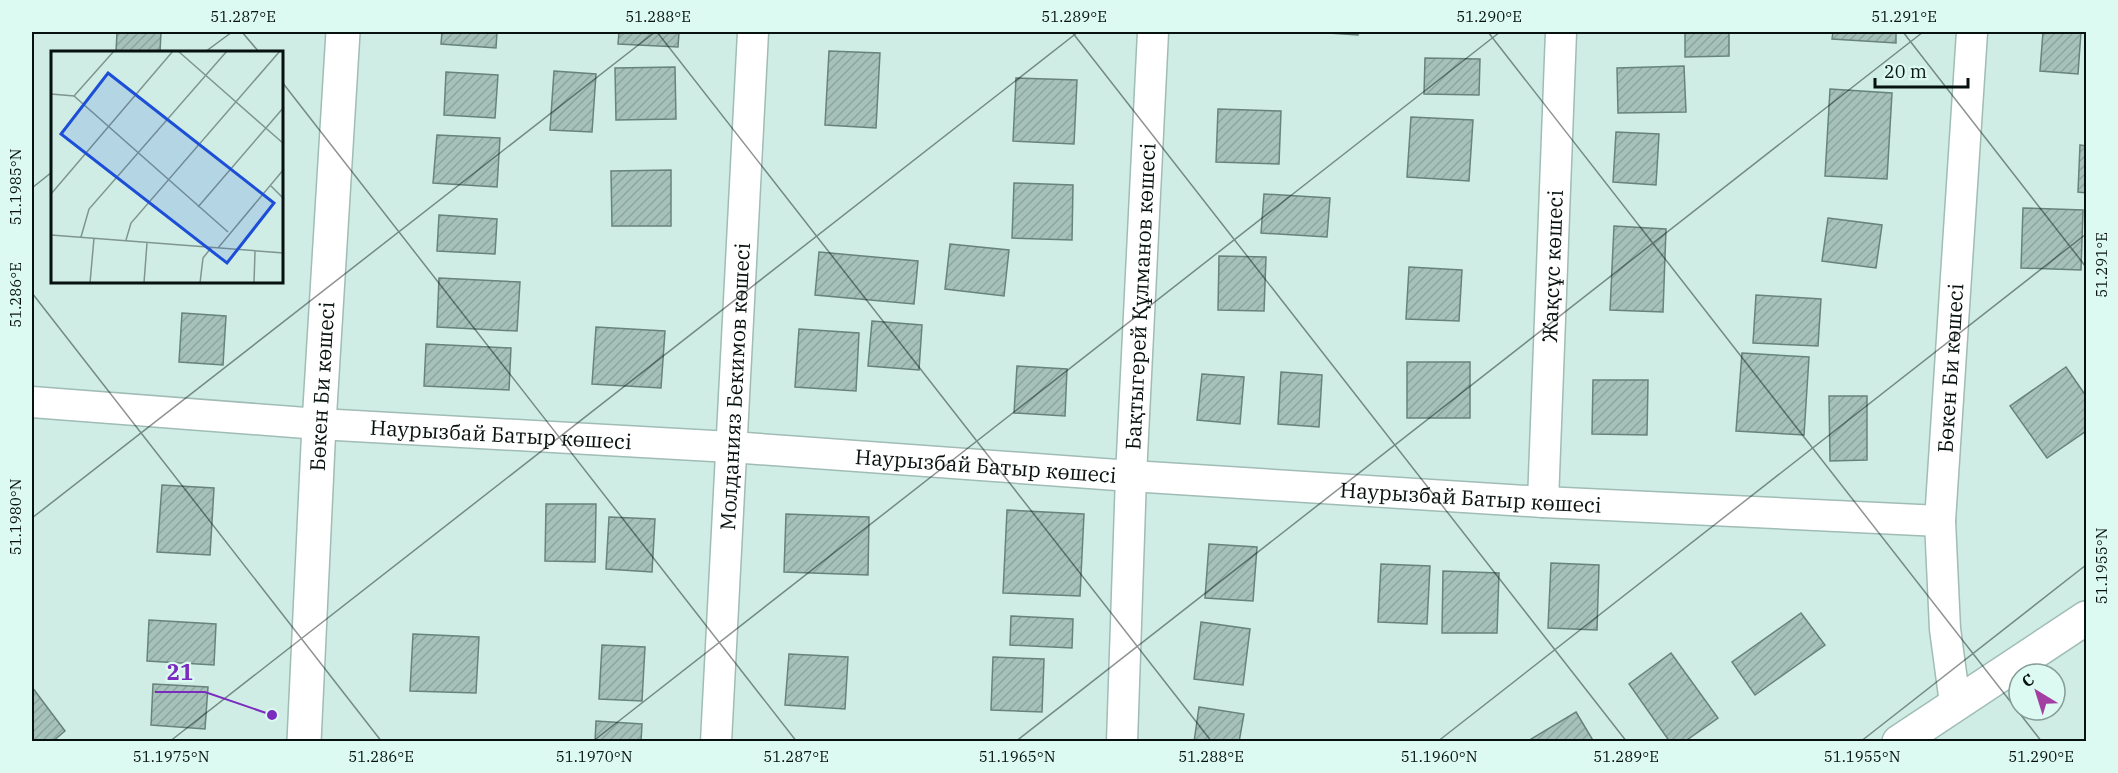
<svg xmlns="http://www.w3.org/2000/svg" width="2118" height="773" viewBox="0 0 2118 773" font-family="'IBM Plex Serif',serif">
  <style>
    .building { fill: url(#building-hatch); stroke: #68837c; stroke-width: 1.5 }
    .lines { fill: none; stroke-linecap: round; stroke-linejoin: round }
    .street-casing { stroke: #a0bcb5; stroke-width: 33 }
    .secondary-casing { stroke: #a0bcb5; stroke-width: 36 }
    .street { stroke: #fff; stroke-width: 30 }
    .secondary { stroke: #fff; stroke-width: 33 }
    .ticks { fill: none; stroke: #07110f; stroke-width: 1.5; stroke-opacity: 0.45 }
    .labels { text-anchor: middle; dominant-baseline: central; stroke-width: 4.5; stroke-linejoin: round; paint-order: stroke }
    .street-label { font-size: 21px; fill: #07110f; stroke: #dcfaf2 }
    .inset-road { fill: none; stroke: #7f958f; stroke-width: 1.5 }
    .view { fill: #1d4ed8; fill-opacity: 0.15; stroke: #1d4ed8; stroke-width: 3 }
    .inset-edge { fill: none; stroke: #07110f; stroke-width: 3 }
    .leader { fill: none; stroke: #7b2cbf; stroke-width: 2 }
    .callout-dot { fill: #7b2cbf; stroke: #dcfaf2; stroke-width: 2 }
    .callout-label { font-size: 22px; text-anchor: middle; font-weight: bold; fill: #7b2cbf; stroke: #dcfaf2; stroke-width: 4.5; stroke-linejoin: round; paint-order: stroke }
    .neatline { fill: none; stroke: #07110f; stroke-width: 2 }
    .ticks-label { font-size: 15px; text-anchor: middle; fill: #07110f }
  </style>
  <defs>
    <pattern id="building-hatch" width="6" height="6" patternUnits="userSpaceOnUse" patternTransform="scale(1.5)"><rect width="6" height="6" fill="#a5c1ba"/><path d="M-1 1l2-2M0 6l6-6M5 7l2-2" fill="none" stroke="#8da59f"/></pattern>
  </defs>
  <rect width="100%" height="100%" fill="#cfede5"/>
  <g class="building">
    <path d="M 117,32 L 161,32 L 160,52 L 116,52 Z"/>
    <path d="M 442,32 L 497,32 L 496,48 L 441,44 Z"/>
    <path d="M 619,32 L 679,32 L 678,47 L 618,44 Z"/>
    <path d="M 1312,32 L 1358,32 L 1358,35 Z"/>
    <path d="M 1685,32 L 1729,32 L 1729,56 L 1685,57 Z"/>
    <path d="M 1833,32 L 1896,32 L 1896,43 L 1832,39 Z"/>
    <path d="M 2043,32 L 2081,32 L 2078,74 L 2040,71 Z"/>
    <path d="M 829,51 L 880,53 L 876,128 L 825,125 Z"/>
    <path d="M 1425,58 L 1480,59 L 1479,95 L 1424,94 Z"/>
    <path d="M 1684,66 L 1686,112 L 1618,113 L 1617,68 Z"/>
    <path d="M 675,67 L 676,119 L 616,120 L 615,68 Z"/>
    <path d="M 554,71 L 596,74 L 592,132 L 550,130 Z"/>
    <path d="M 446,72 L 498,75 L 495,118 L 444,115 Z"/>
    <path d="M 1016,78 L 1077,80 L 1074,144 L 1013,141 Z"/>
    <path d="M 1830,89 L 1892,93 L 1887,179 L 1825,176 Z"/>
    <path d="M 1218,109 L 1281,111 L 1279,164 L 1216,162 Z"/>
    <path d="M 1411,117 L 1473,120 L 1469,181 L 1407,177 Z"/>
    <path d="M 1616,132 L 1659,134 L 1656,185 L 1613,182 Z"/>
    <path d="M 437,135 L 500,138 L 497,187 L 433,183 Z"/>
    <path d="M 2080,145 L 2086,146 L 2086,193 L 2078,192 Z"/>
    <path d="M 671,170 L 671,226 L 612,226 L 611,171 Z"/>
    <path d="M 1014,183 L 1073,185 L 1072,240 L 1012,238 Z"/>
    <path d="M 1264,194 L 1330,198 L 1327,237 L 1261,233 Z"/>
    <path d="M 2023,208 L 2083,210 L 2081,270 L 2021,268 Z"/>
    <path d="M 439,215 L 497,219 L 495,254 L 437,251 Z"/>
    <path d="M 1828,218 L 1882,225 L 1876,268 L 1822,261 Z"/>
    <path d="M 1614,226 L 1666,229 L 1663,312 L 1610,310 Z"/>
    <path d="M 950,244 L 1009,250 L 1004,296 L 945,289 Z"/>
    <path d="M 819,252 L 918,261 L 914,304 L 815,295 Z"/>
    <path d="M 1219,256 L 1266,257 L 1264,311 L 1218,310 Z"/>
    <path d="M 1409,267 L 1462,270 L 1459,321 L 1406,319 Z"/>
    <path d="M 439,278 L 520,282 L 517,331 L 437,327 Z"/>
    <path d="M 1756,295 L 1821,299 L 1818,346 L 1753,343 Z"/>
    <path d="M 182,313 L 226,316 L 223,365 L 179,362 Z"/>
    <path d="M 872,321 L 922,325 L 919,370 L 868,366 Z"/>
    <path d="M 596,327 L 665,331 L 661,388 L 592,384 Z"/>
    <path d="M 799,329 L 859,333 L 856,391 L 795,387 Z"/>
    <path d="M 426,344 L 511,348 L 509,390 L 424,386 Z"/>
    <path d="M 1742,353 L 1809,357 L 1804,435 L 1736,431 Z"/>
    <rect x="1407" y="362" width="63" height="56"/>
    <path d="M 1017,366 L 1067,369 L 1065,416 L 1014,413 Z"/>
    <path d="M 2066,367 L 2086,396 L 2086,431 L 2047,458 L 2010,406 Z"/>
    <path d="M 1281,372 L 1322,375 L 1319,427 L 1278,424 Z"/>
    <path d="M 1202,374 L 1244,377 L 1240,424 L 1197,420 Z"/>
    <path d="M 1593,380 L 1648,380 L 1647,435 L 1592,434 Z"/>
    <path d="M 1829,396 L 1867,396 L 1867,460 L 1830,461 Z"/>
    <path d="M 162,485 L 214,488 L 210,555 L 157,552 Z"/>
    <path d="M 546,504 L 596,504 L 595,562 L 545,561 Z"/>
    <path d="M 1007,510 L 1084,514 L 1080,596 L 1003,593 Z"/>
    <path d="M 786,514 L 869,517 L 868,575 L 784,572 Z"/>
    <path d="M 609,517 L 655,519 L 652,572 L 606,569 Z"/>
    <path d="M 1209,544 L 1257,547 L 1253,601 L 1205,598 Z"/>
    <path d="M 1551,563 L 1599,565 L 1597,630 L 1548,628 Z"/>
    <path d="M 1381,564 L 1430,566 L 1427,624 L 1378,622 Z"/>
    <path d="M 1443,571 L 1499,573 L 1497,633 L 1442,633 Z"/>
    <path d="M 1801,613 L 1825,645 L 1755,695 L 1732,662 Z"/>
    <path d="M 1011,616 L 1073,619 L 1072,648 L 1010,645 Z"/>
    <path d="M 149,620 L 216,624 L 214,665 L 147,661 Z"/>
    <path d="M 1201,622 L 1250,629 L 1243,685 L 1194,679 Z"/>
    <path d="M 413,634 L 479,637 L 476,693 L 410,691 Z"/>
    <path d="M 602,645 L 645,647 L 642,701 L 599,699 Z"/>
    <path d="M 1671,653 L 1718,718 L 1684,742 L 1670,742 L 1629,684 Z"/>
    <path d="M 789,654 L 848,657 L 845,709 L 785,705 Z"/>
    <path d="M 993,657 L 1044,659 L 1042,712 L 991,710 Z"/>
    <path d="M 153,684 L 208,687 L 205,729 L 151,725 Z"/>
    <path d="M 32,687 L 65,731 L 52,742 L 32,742 Z"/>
    <path d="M 1199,707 L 1244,714 L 1239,742 L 1194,742 Z"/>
    <path d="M 1576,712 L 1594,742 L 1532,742 L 1531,739 Z"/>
    <path d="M 596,721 L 642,724 L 641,742 L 595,742 Z"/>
  </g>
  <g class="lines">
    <g class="street-casing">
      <g id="street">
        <path id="s1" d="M 32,402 L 319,424 L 731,447 L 1131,476 L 1543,502 L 1940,521"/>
        <path id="s2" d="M 1543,502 L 1561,32"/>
        <path id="s3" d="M 1955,703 L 1945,629 L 1940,521 L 1972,32"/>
        <path id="s4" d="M 716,742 L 753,32"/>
        <path id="s5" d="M 1122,742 L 1131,476 L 1153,32"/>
      </g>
    </g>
    <g class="secondary-casing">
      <g id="secondary">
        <path id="s6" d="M 304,742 L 319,424 L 343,32"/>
        <path d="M 1899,742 L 2086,618"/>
      </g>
    </g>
    <use href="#street" class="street"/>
    <use href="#secondary" class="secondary"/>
  </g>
  <path class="ticks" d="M 242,32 L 259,52M 657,32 L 1212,742M 1072,32 L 1627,742M 1488,32 L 2042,742M 1903,32 L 2086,267M 205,52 L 232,32M 282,82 L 797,742M 32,188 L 52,172M 32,293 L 382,742M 32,518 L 655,32M 169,742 L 1078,32M 592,742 L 1500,32M 1015,742 L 1923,32M 1437,742 L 2086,234M 1860,742 L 2086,565"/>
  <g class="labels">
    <g class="street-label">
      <text stroke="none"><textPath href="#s2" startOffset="236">Жақсұс көшесі</textPath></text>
      <text stroke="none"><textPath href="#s5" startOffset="446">Бақтыгерей Құлманов көшесі</textPath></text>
      <text stroke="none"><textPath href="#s3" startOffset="336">Бөкен Би көшесі</textPath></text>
      <text stroke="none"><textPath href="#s6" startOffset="356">Бөкен Би көшесі</textPath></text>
      <text stroke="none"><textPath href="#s4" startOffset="356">Молданияз Бекимов көшесі</textPath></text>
      <text stroke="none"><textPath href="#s1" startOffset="470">Наурызбай Батыр көшесі</textPath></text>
      <text stroke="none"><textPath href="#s1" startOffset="956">Наурызбай Батыр көшесі</textPath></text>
      <text stroke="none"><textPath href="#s1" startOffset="1442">Наурызбай Батыр көшесі</textPath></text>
    </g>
  </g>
  <g transform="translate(51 51)">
    <rect width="232" height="232" fill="#cfede5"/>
    <path class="inset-road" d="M 127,0 L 233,93M 0,43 L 23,45 L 177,181M 23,45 L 63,0M 219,134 L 233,148M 0,143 L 122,0M 147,156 L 233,56M 0,184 L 233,202M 30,186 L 38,158 L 176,0M 75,189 L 80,172 L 229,0M 167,197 L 233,118M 39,232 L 43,187M 93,232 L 96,192M 149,232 L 152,207 L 160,197M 203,232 L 204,200"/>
    <path class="view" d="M 57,22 L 223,152 L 176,212 L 10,83 Z"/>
    <rect width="232" height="232" class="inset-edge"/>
  </g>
  <path class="leader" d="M272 715L205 692H155"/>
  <circle class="callout-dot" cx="272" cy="715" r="6"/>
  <g class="callout-label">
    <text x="180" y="680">21</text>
  </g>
  <rect width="2118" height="773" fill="none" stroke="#dcfaf2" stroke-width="66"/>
  <g transform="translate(2037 692) rotate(322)"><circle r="28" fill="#dcfaf2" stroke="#879d97" stroke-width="1.5"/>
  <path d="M0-4.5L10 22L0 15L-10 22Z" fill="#a33ea2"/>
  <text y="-9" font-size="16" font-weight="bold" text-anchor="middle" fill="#07110f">С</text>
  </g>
  <path d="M1875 78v9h93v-9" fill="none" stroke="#07110f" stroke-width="3"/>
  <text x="1884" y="78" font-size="18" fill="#07110f" stroke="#dcfaf2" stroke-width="4.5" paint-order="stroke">20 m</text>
  <rect x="33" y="33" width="2052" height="707" class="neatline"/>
  <g class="ticks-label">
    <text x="243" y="22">51.287°E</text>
    <text x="658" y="22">51.288°E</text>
    <text x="1074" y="22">51.289°E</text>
    <text x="1489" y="22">51.290°E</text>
    <text x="1904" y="22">51.291°E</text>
    <text transform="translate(16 187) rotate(-90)" y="5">51.1985°N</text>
    <text transform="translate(2102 265) rotate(-90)" y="5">51.291°E</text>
    <text transform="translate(16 295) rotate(-90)" y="5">51.286°E</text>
    <text transform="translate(16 517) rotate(-90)" y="5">51.1980°N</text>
    <text transform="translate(2102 566) rotate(-90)" y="5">51.1955°N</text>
    <text x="171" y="762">51.1975°N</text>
    <text x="381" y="762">51.286°E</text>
    <text x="594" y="762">51.1970°N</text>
    <text x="796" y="762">51.287°E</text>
    <text x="1017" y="762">51.1965°N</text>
    <text x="1211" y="762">51.288°E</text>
    <text x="1439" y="762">51.1960°N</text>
    <text x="1626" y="762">51.289°E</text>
    <text x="1862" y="762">51.1955°N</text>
    <text x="2041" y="762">51.290°E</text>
  </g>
</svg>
